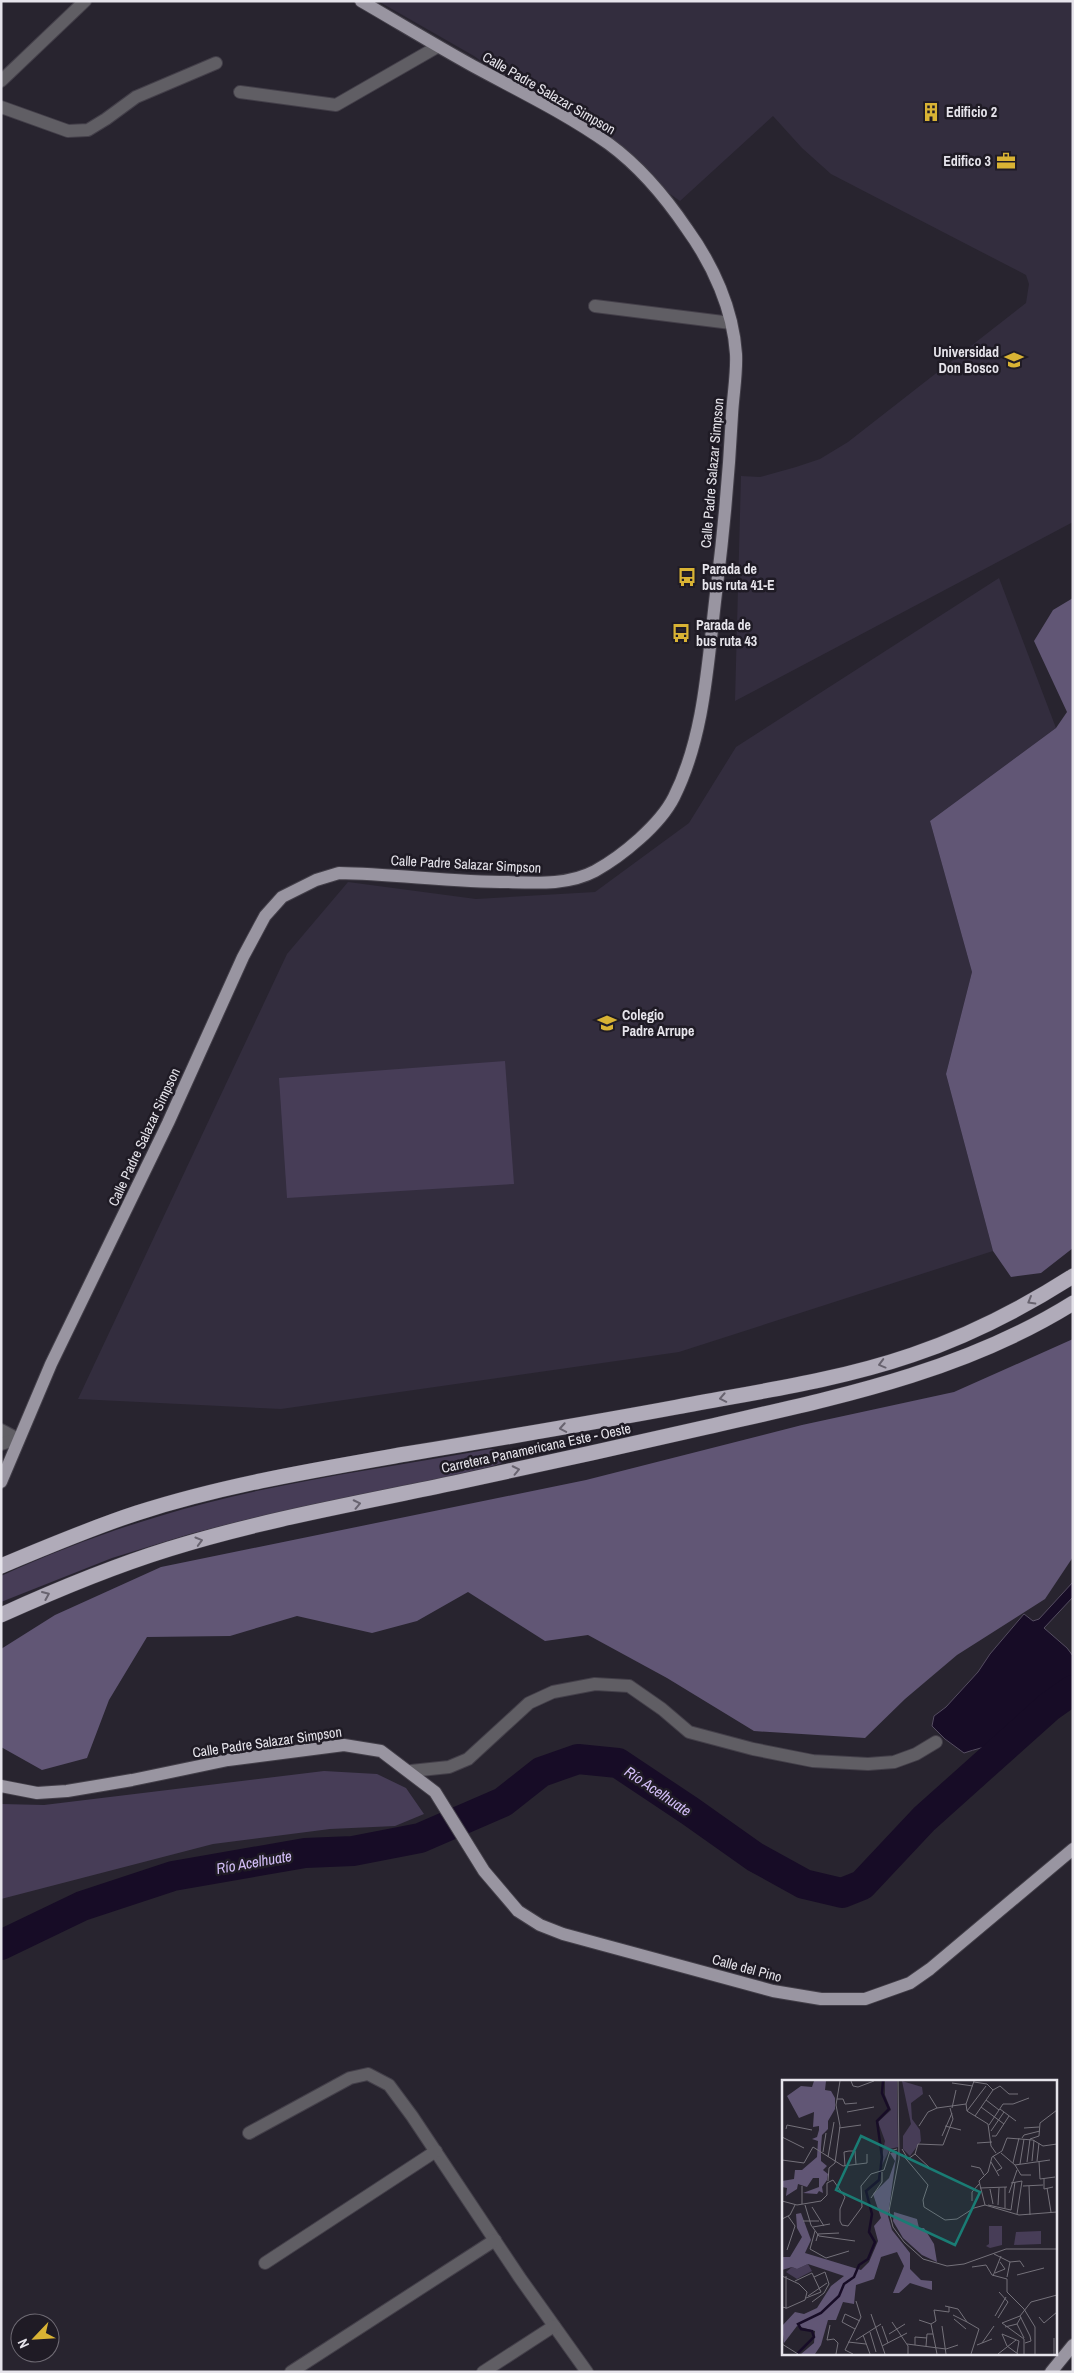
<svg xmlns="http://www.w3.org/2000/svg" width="1074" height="2373" viewBox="0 0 1074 2373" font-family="'Archivo Narrow',sans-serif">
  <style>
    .built { fill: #332d3e }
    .green { fill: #473d57 }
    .forest { fill: #615675 }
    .water { fill: #170c26; stroke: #554d61 }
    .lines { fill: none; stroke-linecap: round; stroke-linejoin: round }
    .river { stroke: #170c26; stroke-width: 30 }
    .minor-casing { stroke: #433f49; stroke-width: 14 }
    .major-casing { stroke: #433f49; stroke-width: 14 }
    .highway-casing { stroke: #433f49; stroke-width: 16 }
    .minor { stroke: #605e64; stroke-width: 12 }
    .major { stroke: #9995a1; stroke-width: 12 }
    .highway { stroke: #b0abb9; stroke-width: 15 }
    .oneway { stroke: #68636f }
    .labels { text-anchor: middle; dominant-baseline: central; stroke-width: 5; stroke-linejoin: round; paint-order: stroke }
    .street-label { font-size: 14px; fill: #e6e4eb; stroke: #1f1b25 }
    .poi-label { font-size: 14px; font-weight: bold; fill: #e6e4eb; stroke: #1f1b25; text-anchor: start }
    .water-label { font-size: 15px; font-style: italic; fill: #d3bef7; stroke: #1f1b25 }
    .inset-river { fill: none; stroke: #170c26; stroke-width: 2.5 }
    .inset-road { fill: none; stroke: #74717a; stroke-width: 1 }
    .view { fill: #1a7c74; fill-opacity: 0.15; stroke: #1a7c74; stroke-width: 2.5 }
    .inset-edge { fill: none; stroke: #e6e4eb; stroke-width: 2.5 }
  </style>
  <rect width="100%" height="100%" fill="#28242f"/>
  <g class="built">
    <path d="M 378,1 L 1073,1 L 1073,522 L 735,701 L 741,476 L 760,477 L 796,467 L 820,459 L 848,442 L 1026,303 L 1029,284 L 1026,275 L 831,174 L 802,148 L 773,116 L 680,201 L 474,56 Z"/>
    <path d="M 999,578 L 1056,728 L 930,821 L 972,972 L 946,1074 L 993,1251 L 679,1352 L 281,1409 L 78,1399 L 287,954 L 348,882 L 476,899 L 595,892 L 689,823 L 736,747 Z"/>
  </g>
  <g class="green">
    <path d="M 505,1061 L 514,1184 L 287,1198 L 279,1078 Z"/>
    <path d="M 490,1449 L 504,1451 L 507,1457 L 502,1463 L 493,1466 L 398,1489 L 253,1518 L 190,1534 L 112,1558 L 1,1602 L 1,1576 C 53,1552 106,1532 160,1516 C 267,1483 381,1469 490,1449 Z"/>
    <path d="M 324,1771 L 377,1774 L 406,1788 L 424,1814 L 395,1826 L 330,1829 L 213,1844 L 1,1899 L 1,1804 L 44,1805 Z"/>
  </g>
  <g class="forest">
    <path d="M 1073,598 L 1073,1248 L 1041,1273 L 1011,1277 L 993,1251 L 946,1074 L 972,972 L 930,821 L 1056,728 L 1067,712 L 1034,641 L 1053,610 Z"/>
    <path d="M 1073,1339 L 1073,1557 L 1045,1599 L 957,1655 L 905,1699 L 865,1738 L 754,1731 L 667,1678 L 588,1635 L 545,1641 L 468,1592 L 417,1621 L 372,1633 L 297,1616 L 230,1636 L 147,1637 L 109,1700 L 87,1758 L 42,1770 L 1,1747 L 1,1649 L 55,1615 L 161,1567 L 586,1480 L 802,1425 L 954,1392 Z"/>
  </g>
  <path class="water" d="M 1073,1582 L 1073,1597 L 1044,1628 L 1067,1648 L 1073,1656 L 1073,1678 C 1044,1695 1026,1725 998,1742 C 988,1747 975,1749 964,1753 L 945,1739 L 932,1726 L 934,1716 L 946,1707 L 978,1672 L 990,1654 L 1024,1614 L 1033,1621 L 1039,1619 Z"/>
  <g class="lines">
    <path class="river" d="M 1,1945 L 82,1906 L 173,1876 L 305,1853 L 353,1851 L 420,1838 L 503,1802 L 541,1772 L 578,1759 L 618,1763 L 690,1811 L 755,1857 L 804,1884 L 842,1893 L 862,1885 L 924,1819 L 1049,1707 L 1073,1690"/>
    <g class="minor-casing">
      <g id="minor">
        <path d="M 1,81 L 85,1"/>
        <path d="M 240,92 L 336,105 L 437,47"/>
        <path d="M 1,107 L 68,131 L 88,130 L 106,119 L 136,97 L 216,63"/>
        <path d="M 595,306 L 731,323"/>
        <path d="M 1,1430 L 18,1439"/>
        <path d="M 1,1444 L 18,1439"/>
        <path d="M 411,1771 L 449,1767 L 468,1759 L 529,1703 L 553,1692 L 595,1684 L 629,1686 L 662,1709 L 689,1732 L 753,1749 L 813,1761 L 868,1764 L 894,1762 L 916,1754 L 936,1742"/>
        <path d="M 249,2133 L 350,2078 L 368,2074 L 389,2085 L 412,2116 L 520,2278 L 587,2372"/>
        <path d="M 265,2263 L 436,2151"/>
        <path d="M 291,2372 L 495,2240"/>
        <path d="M 483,2372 L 554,2326"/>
      </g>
    </g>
    <g class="major-casing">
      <g id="major">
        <path d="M 1,1482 L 51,1364 L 168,1123 L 243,957 L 265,916 L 282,897 L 316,880 L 339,873 C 395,874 452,882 508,882 C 537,883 569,885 595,871 C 622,856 660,825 674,797 C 706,733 708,655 717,585 C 724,528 729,472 732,415 C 733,395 737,374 736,354 C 733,309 713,265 687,229 C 666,198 639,166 609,144 C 567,114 519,91 473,66 C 435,45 399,23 361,1"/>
        <path d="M 1,1786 L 37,1793 L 67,1791 L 132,1780 L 228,1760 L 344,1745 L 381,1751 L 435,1792 L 484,1871 L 518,1911 L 540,1925 L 563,1934 L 773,1991 L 821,1999 L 865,1999 L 910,1983 L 930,1969 L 1073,1849"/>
        <path d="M 1051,2372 L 1073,2345"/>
      </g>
    </g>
    <g class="highway-casing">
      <g id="highway">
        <path d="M 1,1566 C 46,1547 91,1528 137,1513 C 224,1485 315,1470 406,1454 C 496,1439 586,1424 677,1407 C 755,1392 836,1381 912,1355 C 968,1336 1023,1308 1073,1276"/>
        <path d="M 1,1615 C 56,1590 111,1567 169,1549 C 262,1520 359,1503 454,1483 C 538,1465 623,1446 707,1427 C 833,1398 961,1373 1073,1303"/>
      </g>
    </g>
    <use href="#minor" class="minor"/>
    <use href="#major" class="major"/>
    <use href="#highway" class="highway"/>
  </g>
  <defs><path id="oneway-chevron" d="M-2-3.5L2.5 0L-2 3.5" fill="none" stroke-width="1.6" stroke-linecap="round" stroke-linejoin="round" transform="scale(1.25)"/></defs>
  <g class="oneway">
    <use href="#oneway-chevron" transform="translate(1031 1301) rotate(150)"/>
    <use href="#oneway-chevron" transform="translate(882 1364) rotate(165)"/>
    <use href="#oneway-chevron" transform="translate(723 1398) rotate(169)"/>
    <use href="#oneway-chevron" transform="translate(563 1428) rotate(170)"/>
    <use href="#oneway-chevron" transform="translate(516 1470) rotate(-12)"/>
    <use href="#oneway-chevron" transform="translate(357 1504) rotate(-12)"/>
    <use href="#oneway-chevron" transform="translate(199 1541) rotate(-16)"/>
    <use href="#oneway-chevron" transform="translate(46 1595) rotate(-23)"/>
  </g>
  <defs>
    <g id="building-bare" transform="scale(1.5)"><path d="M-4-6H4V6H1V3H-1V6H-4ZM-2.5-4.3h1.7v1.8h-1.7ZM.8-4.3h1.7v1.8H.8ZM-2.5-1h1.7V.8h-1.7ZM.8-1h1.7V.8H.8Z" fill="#d9b334" stroke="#1f1b25" stroke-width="2.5" paint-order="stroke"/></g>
    <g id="office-bare" transform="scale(1.5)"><path d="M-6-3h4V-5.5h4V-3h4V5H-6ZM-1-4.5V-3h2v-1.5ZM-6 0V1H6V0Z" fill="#d9b334" stroke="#1f1b25" stroke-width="2.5" paint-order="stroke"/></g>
    <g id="university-bare" transform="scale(1.5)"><path d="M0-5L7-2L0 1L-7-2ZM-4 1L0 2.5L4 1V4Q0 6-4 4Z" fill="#d9b334" stroke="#1f1b25" stroke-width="2.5" paint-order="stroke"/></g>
    <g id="bus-bare" transform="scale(1.5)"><path d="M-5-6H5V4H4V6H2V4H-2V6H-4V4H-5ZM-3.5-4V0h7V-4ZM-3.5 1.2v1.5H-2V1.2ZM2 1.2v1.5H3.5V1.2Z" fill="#d9b334" stroke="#1f1b25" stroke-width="2.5" paint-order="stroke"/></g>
    <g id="school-bare" transform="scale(1.5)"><path d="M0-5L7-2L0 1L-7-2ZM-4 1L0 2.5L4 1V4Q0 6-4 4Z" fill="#d9b334" stroke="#1f1b25" stroke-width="2.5" paint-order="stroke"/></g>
  </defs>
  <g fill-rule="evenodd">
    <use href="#building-bare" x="931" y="112"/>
    <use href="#office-bare" x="1006" y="161"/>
    <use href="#university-bare" x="1014" y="360"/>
    <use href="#bus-bare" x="687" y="577"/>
    <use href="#bus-bare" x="681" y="633"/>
    <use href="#school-bare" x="607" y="1023"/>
  </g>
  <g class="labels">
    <g class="street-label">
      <text transform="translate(549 93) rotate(30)">Calle Padre Salazar Simpson</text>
      <text transform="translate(712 473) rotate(-85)">Calle Padre Salazar Simpson</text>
      <text transform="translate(466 864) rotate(3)">Calle Padre Salazar Simpson</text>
      <text transform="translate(144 1137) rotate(-65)">Calle Padre Salazar Simpson</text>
      <text transform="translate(536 1448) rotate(-12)">Carretera Panamericana Este - Oeste</text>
      <text transform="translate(267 1742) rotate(-8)">Calle Padre Salazar Simpson</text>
      <text transform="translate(747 1968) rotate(15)">Calle del Pino</text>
    </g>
    <g class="poi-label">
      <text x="946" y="112">Edificio 2</text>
      <text x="991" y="161" text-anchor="end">Edifico 3</text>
      <text x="999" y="352" text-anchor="end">Universidad<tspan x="999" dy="16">Don Bosco</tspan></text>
      <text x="702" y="569">Parada de<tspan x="702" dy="16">bus ruta 41-E</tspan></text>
      <text x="696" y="625">Parada de<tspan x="696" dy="16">bus ruta 43</tspan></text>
      <text x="622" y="1015">Colegio<tspan x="622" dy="16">Padre Arrupe</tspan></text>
    </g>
    <g class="water-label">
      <text transform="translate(658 1791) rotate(34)">Río Acelhuate</text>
      <text transform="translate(254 1862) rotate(-10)">Río Acelhuate</text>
    </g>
  </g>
  <g transform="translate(782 2080)">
    <rect width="275" height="275" fill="#28242f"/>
    <path d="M 103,1 L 115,1 L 116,67 L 108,69 L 97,91 L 103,61 L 96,42 L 109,30 L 103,15 ZM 120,1 L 140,7 L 141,14 L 129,23 L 130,39 L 138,50 L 139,61 L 128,76 L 121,69 L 121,56 L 129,44 ZM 207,146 L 220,146 L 220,165 L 208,168 L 204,166 L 207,164 ZM 259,151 L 259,164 L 232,165 L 234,152 ZM 26,184 L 30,191 L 15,199 L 4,192 L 10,187 L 15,189 Z" fill="#473d57"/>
    <path d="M 32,1 L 44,1 L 43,10 L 49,11 L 53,18 L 53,29 L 46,41 L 46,49 L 40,55 L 39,67 L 39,81 L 45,86 L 41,90 L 46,94 L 45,100 L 40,107 L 41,113 L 37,111 L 35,114 L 21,113 L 37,107 L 37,98 L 31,98 L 25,107 L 16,104 L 15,109 L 4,116 L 5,108 L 0,107 L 0,101 L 12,99 L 13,90 L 20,90 L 35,77 L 36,61 L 30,59 L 35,57 L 37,50 L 37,46 L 31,47 L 32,32 L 17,38 L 5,16 L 19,6 L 30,7 ZM 115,71 L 106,136 L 110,150 L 128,173 L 128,189 L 139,200 L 150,201 L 150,210 L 128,203 L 117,213 L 111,213 L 122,186 L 115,172 L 99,177 L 92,199 L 74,205 L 72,224 L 61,222 L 54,240 L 46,240 L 39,265 L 33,274 L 19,274 L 32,263 L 33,251 L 15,246 L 2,263 L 0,246 L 13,232 L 22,234 L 35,228 L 49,206 L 62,196 L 26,184 L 15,189 L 10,187 L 0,190 L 0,177 L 8,177 L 20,157 L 15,148 L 14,134 L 19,133 L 29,160 L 23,173 L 79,190 L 87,182 L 96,161 L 92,146 L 99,138 L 91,114 L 107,98 L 113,81 L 108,73 ZM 112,132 L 135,139 L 137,148 L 142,148 L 152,164 L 155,182 L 140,175 L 121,158 L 111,141 Z" fill="#615675"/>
    <path class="inset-river" d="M 15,274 L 32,257 L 30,251 L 19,249 L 16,244 L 39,233 L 57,216 L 62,204 L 72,197 L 77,185 L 86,179 L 93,162 L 87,152 L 90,134 L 84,111 L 97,100 L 100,77 L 95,41 L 107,29 L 100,13 L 101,1"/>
    <path class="inset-road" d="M 69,1 L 71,6 L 76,7 L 92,1M 116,1 L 117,79 L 107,131 L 111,147 L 122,162 L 141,179 L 165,186 L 182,184 L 224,169 L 275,169M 192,1 L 184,24 L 185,31 L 206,44 L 209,66 L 214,73M 192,2 L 205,4 L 211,10M 170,3 L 191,6M 147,15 L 155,28 L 184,24M 55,19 L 61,19 L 63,24 L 75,23M 204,20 L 217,30M 199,27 L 222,44M 170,28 L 174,10M 218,29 L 234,41M 185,31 L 204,6M 65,32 L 92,27M 193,36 L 211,10 L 218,6 L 227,14 L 236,14M 207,45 L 221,24 L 231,24 L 247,18M 137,46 L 146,32 L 155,28M 163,46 L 179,50M 57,48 L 79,45M 242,48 L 257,47M 4,49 L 5,45 L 30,50M 209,51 L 222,32M 160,56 L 170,33M 210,56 L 214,56 L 227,36M 0,57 L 22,68M 240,58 L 242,55 L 258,51M 195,63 L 210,62M 120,69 L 126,79 L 133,74 L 136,64 L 161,65 L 171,39 L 168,28M 41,72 L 44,53M 219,73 L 233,85 L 239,95 L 249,95M 120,74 L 146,105 L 141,120 L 142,127 L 163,140 L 175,139 L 192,128 L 203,125 L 237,135 L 275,132M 133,74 L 149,89M 211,76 L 220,88 L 215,91M 46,77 L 52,42M 0,80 L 22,83 L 31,67 L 61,86 L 85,83 L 85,74M 250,81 L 252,60M 255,81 L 257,63M 257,81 L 258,99 L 273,97M 209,82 L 217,96M 245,82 L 248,59 L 257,56 L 258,43 L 275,30M 53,83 L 58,46 L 54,25 L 58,1M 231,83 L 237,58M 238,84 L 242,59M 233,85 L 268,80M 63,86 L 62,72 L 67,71 L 73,71 L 74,84M 189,86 L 198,88 L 202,95M 262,99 L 262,109 L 271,107M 46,101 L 47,88 L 53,83M 229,103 L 240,101 L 235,134M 241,106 L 261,105M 247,106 L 248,135M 198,108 L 225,107M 265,108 L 269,132M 208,109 L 211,124M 227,113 L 235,90M 89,118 L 100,102 L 100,92M 0,121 L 15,125 L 39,121 L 45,115 L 45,103 L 51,100 L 63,117 L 58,129 L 58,141 L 60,145 L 66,146 L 80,127 L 79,106 L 89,94 L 102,90 L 108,71 L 115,69M 190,121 L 190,112 L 197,104M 20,124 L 20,106M 23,125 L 29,145 L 37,156 L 73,161M 203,125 L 197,101 L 206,92 L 210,77 L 220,71 L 225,58 L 251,60 L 261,66 L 275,64M 206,125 L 229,130 L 233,102M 216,125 L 217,108M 30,127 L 42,146M 223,128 L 223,107M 0,139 L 8,135 L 13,125M 21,141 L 37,141M 31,147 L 48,144M 33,151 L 28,169 L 44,178 L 67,171M 34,161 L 36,154 L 57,153M 5,170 L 13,146 L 6,136M 212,174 L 228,182M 190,187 L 204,185 L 210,195 L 225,199M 213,193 L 223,189 L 218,182M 235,195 L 262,188M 0,196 L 17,204 L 25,212 L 23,220 L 5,228 L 0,227M 211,196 L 219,176M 225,197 L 228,182 L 238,181 L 242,187M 225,199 L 225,212 L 242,229 L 253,247 L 253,274M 13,201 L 30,193 L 39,212 L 24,218M 26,216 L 45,203M 30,222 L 42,213 L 47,204 L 43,192 L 32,197M 163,226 L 176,229 L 185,242 L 197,249 L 189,274M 4,229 L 4,196M 89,234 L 103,274M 171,235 L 185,242M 213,236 L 224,217M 238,236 L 220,243 L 242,259 L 242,274M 238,236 L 249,222 L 275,215M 238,236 L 248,256 L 249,261 L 243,263M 257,237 L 262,243 L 275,232M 216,238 L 226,222 L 217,212M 172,239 L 184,249M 137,240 L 149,244 L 155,274M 110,242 L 126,266 L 126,274M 149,244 L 154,241 L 152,230 L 167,232 L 167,227M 235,244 L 242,258M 48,245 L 45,260 L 52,259 L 56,263 L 54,274M 100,246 L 106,263M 160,246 L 164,274M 223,247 L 235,244 L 239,237M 73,249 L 60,242 L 63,234 L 78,241M 88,252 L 94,272M 107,254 L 123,244M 220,254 L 237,261 L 235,273M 220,254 L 225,266 L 236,274M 81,255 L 88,274M 272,258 L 272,274M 74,260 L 99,244M 66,262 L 84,264M 200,263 L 212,246M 0,264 L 16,274M 125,264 L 164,269 L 176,265M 133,265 L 133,257 L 145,258M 195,265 L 210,259M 100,266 L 125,253M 144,266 L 145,254 L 151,254M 71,274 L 63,270 L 79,237 L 74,221M 216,274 L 234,260"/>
    <path class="view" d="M 79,56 L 198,112 L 173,165 L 54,110 Z"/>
    <rect width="275" height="275" class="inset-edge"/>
  </g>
  <rect width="1074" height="2373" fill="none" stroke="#e6e4eb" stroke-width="5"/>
  <g transform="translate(35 2338) rotate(245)"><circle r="24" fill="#1f1b25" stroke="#6f6b74"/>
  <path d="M0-4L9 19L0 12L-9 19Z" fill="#d9b334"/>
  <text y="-8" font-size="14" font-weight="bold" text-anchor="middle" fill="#e6e4eb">N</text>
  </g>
</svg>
